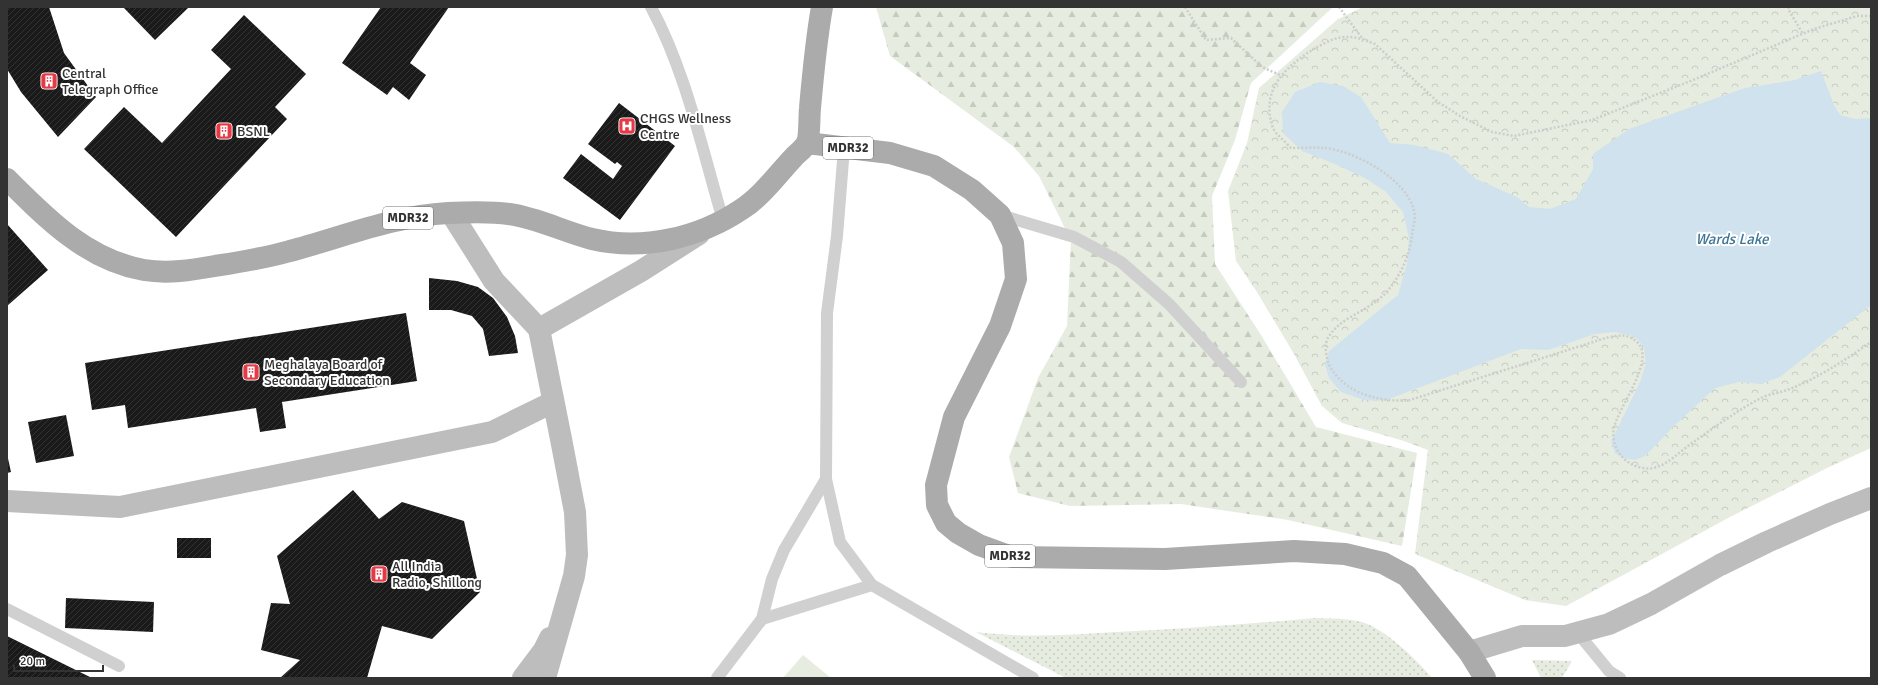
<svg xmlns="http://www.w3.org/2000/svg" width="1878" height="685" viewBox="0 0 1878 685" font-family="Signika,sans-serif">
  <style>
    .grass { fill: url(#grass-dots) }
    .forest { fill: url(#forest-firs) }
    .park { fill: url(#park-crowns) }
    .pitch { fill: #e6ecdf }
    .water { fill: #cfe2ee }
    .building { fill: url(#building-hatch) }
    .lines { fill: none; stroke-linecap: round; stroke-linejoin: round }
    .path { stroke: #cdcdcd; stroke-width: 2.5; stroke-dasharray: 2 2; stroke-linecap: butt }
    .lane { stroke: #d0d0d0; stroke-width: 12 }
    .secondary { stroke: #bdbdbd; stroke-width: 22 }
    .primary { stroke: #ababab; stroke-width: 22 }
    .labels { text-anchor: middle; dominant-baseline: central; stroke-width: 4; stroke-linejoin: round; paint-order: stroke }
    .shield { fill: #fff; stroke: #707070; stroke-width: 1 }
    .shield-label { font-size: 13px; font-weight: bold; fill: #333 }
    .poi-label { font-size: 14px; fill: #333; stroke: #fff; text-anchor: start }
    .water-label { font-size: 15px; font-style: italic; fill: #3f7597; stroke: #fff }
  </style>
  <defs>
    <pattern id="grass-dots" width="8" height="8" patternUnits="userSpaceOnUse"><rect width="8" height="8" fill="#e6ecdf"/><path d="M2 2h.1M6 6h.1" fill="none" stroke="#c6cbc0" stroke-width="1.8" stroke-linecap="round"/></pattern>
    <pattern id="forest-firs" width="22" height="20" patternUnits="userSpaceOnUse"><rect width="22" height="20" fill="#e6ecdf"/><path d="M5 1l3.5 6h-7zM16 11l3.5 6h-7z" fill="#c6cbc0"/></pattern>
    <pattern id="park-crowns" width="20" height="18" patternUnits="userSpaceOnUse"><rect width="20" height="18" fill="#e6ecdf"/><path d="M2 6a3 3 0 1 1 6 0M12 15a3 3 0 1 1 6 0" fill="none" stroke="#c6cbc0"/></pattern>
    <pattern id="building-hatch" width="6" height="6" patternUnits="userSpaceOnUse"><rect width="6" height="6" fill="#1a1a1a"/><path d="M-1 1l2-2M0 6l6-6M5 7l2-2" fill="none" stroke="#333"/></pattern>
  </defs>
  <rect width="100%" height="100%" fill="#fff"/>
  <g class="grass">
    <path d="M 1316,618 C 1330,619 1344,618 1357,621 C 1382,625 1416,659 1432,678 L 1066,678 L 976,632 C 1023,638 1069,635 1116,632 C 1183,629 1250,624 1316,618 Z"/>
    <path d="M 1532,660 L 1572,661 L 1562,678 L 1541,678 Z"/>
  </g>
  <path class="forest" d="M 876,7 L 1333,7 L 1251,83 L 1235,140 L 1212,196 L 1215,264 L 1261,335 L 1316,427 L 1417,453 L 1402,546 L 1288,520 L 1181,504 L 1070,506 L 1018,493 L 1009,457 L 1038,378 L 1067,326 L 1071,240 L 1039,176 L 1014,147 L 890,56 Z"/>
  <path class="park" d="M 1363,7 L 1871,7 L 1871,448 L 1827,468 L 1730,517 L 1566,606 L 1525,600 L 1415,554 L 1428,450 L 1404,441 L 1342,423 L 1322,406 L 1294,354 L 1257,292 L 1236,261 L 1228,191 L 1247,143 L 1259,88 L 1338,19 Z"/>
  <path class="pitch" d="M 803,655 L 831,678 L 783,678 Z"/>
  <path class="water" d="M 1821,71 L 1834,105 L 1840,115 L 1855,119 L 1871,118 L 1871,305 L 1780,377 L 1761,384 L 1739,382 L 1715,388 L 1675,425 L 1645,456 L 1635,460 L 1623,458 L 1615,453 L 1611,442 L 1640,382 L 1646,363 L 1644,348 L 1639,341 L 1633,336 L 1615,332 L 1595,334 L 1548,350 L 1521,349 L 1389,399 L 1376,401 L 1364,400 L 1341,392 L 1329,378 L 1325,365 L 1329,351 L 1398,295 L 1407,264 L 1409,238 L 1403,212 L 1386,192 L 1365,178 L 1335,164 L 1302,151 L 1283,133 L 1282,112 L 1295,92 L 1320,82 L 1343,86 L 1361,97 L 1390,143 L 1415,145 L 1448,154 L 1476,179 L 1517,197 L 1529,207 L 1550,209 L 1576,199 L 1593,169 L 1593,154 L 1629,129 L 1745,88 L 1795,80 Z"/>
  <g class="building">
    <path d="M 7,7 L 49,7 L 64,53 L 96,97 L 58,137 L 21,92 L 7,69 Z"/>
    <path d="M 123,7 L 189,7 L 155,40 Z"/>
    <path d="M 381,7 L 449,7 L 410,63 L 426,75 L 409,100 L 393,87 L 387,95 L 342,63 Z"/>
    <path d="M 244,15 L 306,74 L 275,107 L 287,119 L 176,237 L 84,149 L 124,107 L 162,143 L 231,69 L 211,50 Z"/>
    <path d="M 619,103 L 675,146 L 620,220 L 563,178 L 581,154 L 613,179 L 622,166 L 617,162 L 615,164 L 588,144 Z"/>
    <path d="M 7,224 L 48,270 L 7,306 Z"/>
    <path d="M 429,278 L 457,281 L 478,287 L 493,298 L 507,317 L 515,336 L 518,353 L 489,356 L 483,329 L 472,316 L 451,310 L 429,310 Z"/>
    <path d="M 406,313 L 417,381 L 282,402 L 286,428 L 260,432 L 256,408 L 128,428 L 125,405 L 92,410 L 85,363 Z"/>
    <path d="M 66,415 L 74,456 L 36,463 L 28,422 Z"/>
    <path d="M 7,454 L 11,472 L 7,473 Z"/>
    <path d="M 353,490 L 379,519 L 402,502 L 464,521 L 480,592 L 432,639 L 382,626 L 367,678 L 280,678 L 300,660 L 261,650 L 271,603 L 290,604 L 277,556 Z"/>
    <rect x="177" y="538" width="34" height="20"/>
    <path d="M 66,598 L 154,602 L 153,632 L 65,628 Z"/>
    <path d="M 7,636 L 92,678 L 7,678 Z"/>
  </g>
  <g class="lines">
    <g class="path">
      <path d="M 1185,7 L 1206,40 L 1231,38 L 1262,67 L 1280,75"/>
      <path d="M 1339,7 L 1362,38"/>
      <path d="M 1789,7 L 1788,9 L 1803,34"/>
      <path d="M 1871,16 L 1857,16 L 1814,29 L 1693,80 L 1592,120 L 1514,136 L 1492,132 L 1460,116 L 1438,102 L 1375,44 C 1367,41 1358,37 1349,37 C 1335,36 1323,44 1312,50 C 1284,68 1260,91 1273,128 C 1276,135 1286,142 1291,148 C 1302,148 1314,147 1324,148 C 1354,150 1408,180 1414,211 C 1416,218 1413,227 1412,235 C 1410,252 1403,271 1392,285 C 1389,289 1385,295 1380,298 C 1365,312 1338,319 1328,338 C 1324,345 1326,355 1328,362 C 1341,393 1380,403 1410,400 L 1609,337 C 1621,335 1628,334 1637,342 C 1657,359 1617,409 1614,428 C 1610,447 1624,465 1643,468 C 1663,472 1679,451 1695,441 C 1716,426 1738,410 1761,398 C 1769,394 1779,393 1787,390 C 1817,379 1845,360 1871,342"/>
    </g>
    <g class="lane">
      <path d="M 651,7 C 686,72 702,149 723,220"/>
      <path d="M 844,148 L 837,236 L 827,313 L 826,479 L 840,542 L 872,585 L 1033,678"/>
      <path d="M 1000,215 L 1074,237 L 1121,262 L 1169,304 L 1241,382"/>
      <path d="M 7,609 L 119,666"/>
      <path d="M 762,619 L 872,585"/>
      <path d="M 1577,632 L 1609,671 L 1620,678"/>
      <path d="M 717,678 L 762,619 L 772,579 L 784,550 L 826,479"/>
    </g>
    <g class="secondary">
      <path d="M 451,213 L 494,281 L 539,329 L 561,439 L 575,512 L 577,555 L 574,576 L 545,678"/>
      <path d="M 539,329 L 641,271 L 699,234"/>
      <path d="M 7,501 L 120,507 L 492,432 L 553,402"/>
      <path d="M 1469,652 L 1522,636 L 1565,636 L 1609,624 L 1651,604 L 1720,565 L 1767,542 L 1830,514 L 1871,498"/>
      <path d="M 523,678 L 544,650 L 550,638"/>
    </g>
    <g class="primary">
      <path d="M 807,143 L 890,153 L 934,166 L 972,190 L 1000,215 L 1013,243 L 1016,279 L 1000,326 L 954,417 L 936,485 L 937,505 L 946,523 L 958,533 L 979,545 L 1012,557 L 1165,559 L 1294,551 L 1345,554 L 1383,563 L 1407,576 L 1469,652 L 1485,678"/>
      <path d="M 7,179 C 47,219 87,260 144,270 C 168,274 192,270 215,266 C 240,262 266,258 290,251 C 343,237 393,216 448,213 C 468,212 489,211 509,214 C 538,218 564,232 592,239 C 643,251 699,238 742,209 C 762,196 777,175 793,158 C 796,154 804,149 807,143 C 810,136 809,117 810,108 C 813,74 816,41 822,7"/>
    </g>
  </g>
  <defs>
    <g id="building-square" transform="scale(0.9)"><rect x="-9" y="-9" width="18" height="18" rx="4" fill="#e63946" stroke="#fff"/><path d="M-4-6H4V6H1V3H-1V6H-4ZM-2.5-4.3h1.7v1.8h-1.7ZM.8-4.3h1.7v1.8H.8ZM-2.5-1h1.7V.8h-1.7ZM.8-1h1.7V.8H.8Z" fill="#fff"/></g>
    <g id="hospital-square" transform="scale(0.9)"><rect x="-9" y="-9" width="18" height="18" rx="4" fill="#e63946" stroke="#fff"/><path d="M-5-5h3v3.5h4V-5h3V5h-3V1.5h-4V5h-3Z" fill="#fff"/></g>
  </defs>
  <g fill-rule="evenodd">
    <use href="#building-square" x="49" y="81"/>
    <use href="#hospital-square" x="627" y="126"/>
    <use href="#building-square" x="224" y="131"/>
    <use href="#building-square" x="251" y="372"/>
    <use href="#building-square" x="379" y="574"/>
  </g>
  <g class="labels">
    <g class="shield">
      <rect x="823" y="137" width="50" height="22" rx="3"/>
      <rect x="383" y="207" width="50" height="22" rx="3"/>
      <rect x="985" y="545" width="50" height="22" rx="3"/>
    </g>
    <g class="shield-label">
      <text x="848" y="148">MDR32</text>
      <text x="408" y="218">MDR32</text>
      <text x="1010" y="556">MDR32</text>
    </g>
    <g class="poi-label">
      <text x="62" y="73">Central<tspan x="62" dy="16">Telegraph Office</tspan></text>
      <text x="640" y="118">CHGS Wellness<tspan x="640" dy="16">Centre</tspan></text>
      <text x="237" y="131">BSNL</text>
      <text x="264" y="364">Meghalaya Board of<tspan x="264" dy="16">Secondary Education</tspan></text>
      <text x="392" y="566">All India<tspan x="392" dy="16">Radio, Shillong</tspan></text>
    </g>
    <g class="water-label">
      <text x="1732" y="239">Wards Lake</text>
    </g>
  </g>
  <rect width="1878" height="685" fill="none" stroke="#333333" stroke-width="16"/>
  <path d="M14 665v6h89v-6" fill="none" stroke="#333333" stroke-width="2"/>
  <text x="20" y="665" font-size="12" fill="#333333" stroke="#ffffff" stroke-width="3" paint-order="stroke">20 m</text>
</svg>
